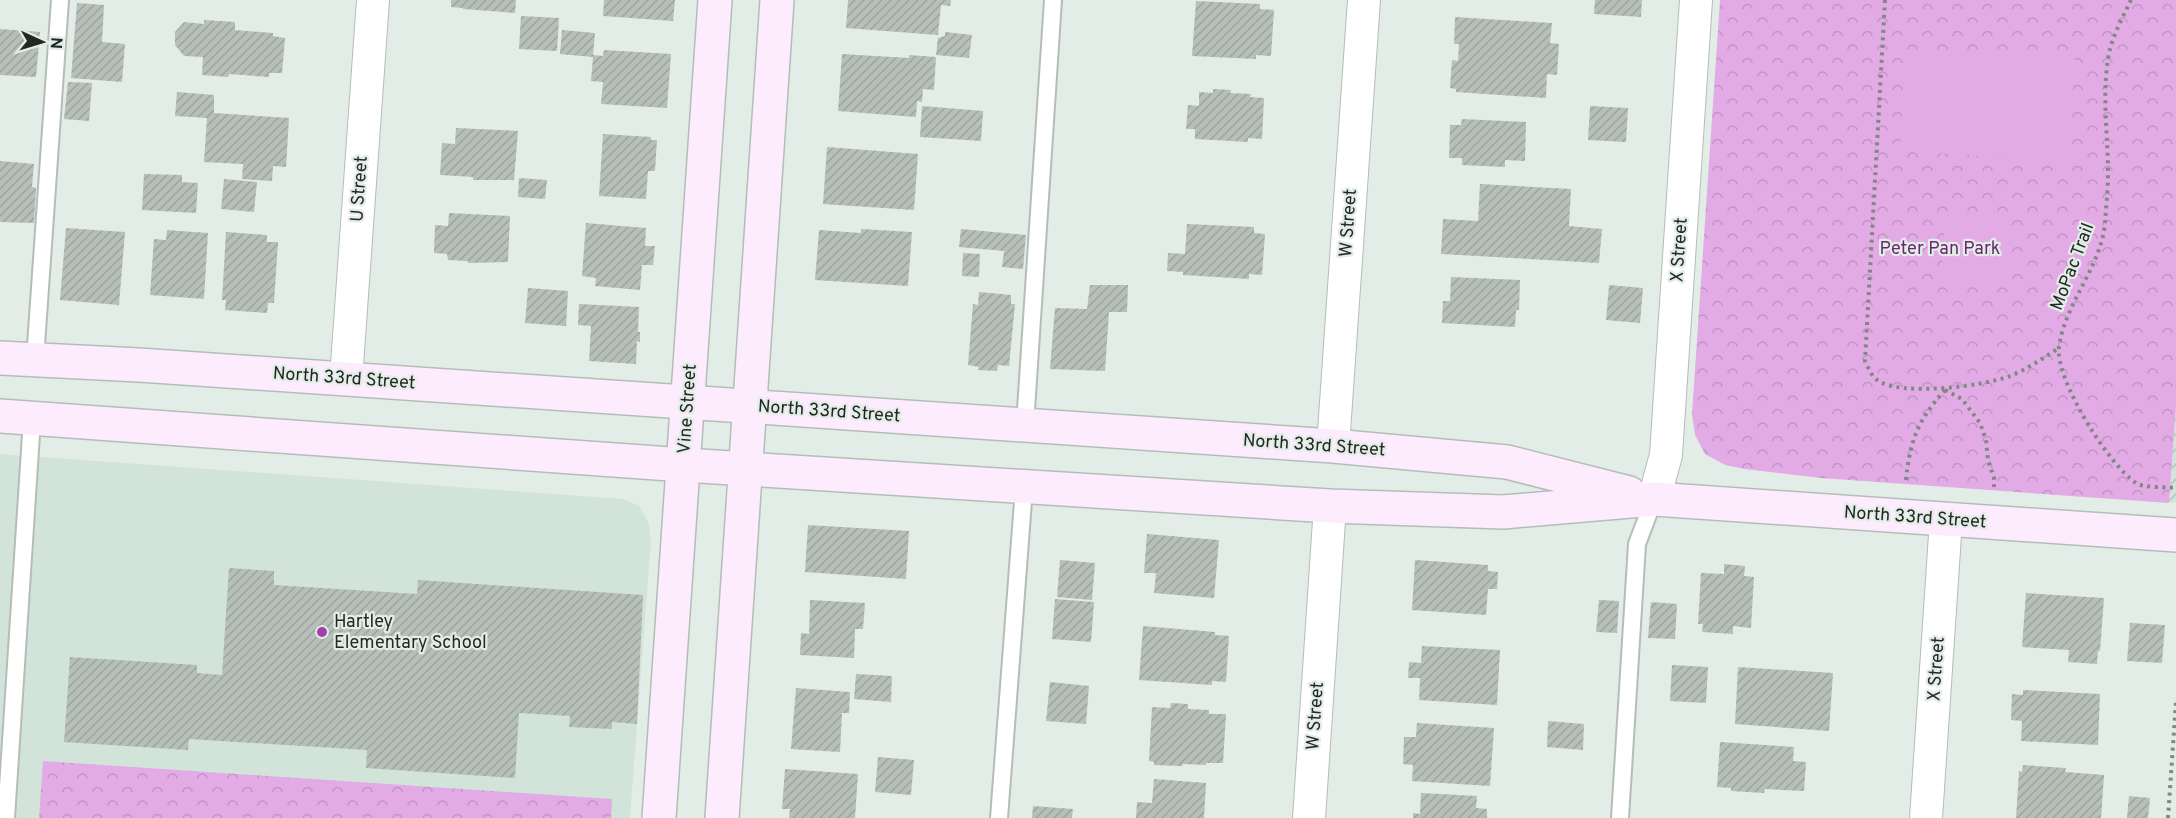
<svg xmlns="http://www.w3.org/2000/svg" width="2176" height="818" viewBox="0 0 2176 818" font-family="Overpass,sans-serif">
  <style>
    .built { fill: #d2e4d9 }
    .industrial { fill: url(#industrial-furrows) }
    .park { fill: url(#park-crowns) }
    .garden { fill: #e2abe5 }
    .building { fill: url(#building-hatch) }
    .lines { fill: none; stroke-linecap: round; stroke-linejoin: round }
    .lane-casing { stroke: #b4bdb7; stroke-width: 20 }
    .street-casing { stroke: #b4bdb7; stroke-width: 34 }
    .secondary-casing { stroke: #b4bdb7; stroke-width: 36 }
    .path { stroke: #818883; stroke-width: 4; stroke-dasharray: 3 4.5; stroke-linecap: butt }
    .lane { stroke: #fff; stroke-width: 16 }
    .street { stroke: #fff; stroke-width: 32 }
    .secondary { stroke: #fdecfe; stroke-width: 33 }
    .poi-dot { fill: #a040a8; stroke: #e3ede7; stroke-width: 2 }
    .labels { text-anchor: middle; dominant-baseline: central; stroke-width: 4.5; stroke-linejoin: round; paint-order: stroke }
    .street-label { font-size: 18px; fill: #242825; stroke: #e3ede7 }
    .park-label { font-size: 18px; fill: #6a2670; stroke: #e3ede7 }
    .poi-label { font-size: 18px; fill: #242825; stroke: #e3ede7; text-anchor: start }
  </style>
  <defs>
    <pattern id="industrial-furrows" width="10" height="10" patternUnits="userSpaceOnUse" patternTransform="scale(1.5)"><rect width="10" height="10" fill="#d2e4d9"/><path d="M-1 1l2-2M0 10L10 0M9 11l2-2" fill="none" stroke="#b4c4ba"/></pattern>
    <pattern id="park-crowns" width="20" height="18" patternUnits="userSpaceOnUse" patternTransform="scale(1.5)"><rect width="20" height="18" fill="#e2abe5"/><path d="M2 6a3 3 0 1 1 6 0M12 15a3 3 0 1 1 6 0" fill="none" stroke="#c293c4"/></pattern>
    <pattern id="building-hatch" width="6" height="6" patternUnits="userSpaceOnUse" patternTransform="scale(1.5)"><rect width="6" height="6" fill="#b6bfb9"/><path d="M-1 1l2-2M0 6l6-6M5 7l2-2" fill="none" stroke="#9ca49f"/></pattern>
  </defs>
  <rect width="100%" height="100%" fill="#e3ede7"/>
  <path class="built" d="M 0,454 L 623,499 L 639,506 L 649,524 L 651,540 L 630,818 L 0,818 Z"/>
  <path class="industrial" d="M 2176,406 L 2176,502 L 2169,503 Z"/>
  <g class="park">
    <path d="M 1720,0 L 2176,0 L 2176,406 L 2169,503 L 1821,478 L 1745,469 L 1725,465 L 1705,454 L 1695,435 L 1692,414 Z"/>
    <path d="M 43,761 L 612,799 L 611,818 L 39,818 Z"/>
  </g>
  <g class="garden">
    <path d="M 1906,49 L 2075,59 L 2068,161 L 1900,151 Z"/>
    <path d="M 1945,215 L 2012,220 L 2008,287 L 1941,282 Z"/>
  </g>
  <g class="building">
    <path d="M 451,0 L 516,0 L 515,13 L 463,9 L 463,8 L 451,7 Z"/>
    <path d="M 604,0 L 675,0 L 673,21 L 603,16 Z"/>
    <path d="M 848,0 L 951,0 L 950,6 L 941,5 L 938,35 L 846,28 Z"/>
    <path d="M 1595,0 L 1642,0 L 1641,17 L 1594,14 Z"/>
    <path d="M 1196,1 L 1260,4 L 1260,9 L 1274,10 L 1271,56 L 1256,55 L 1256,59 L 1192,56 Z"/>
    <path d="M 77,3 L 104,5 L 102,42 L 125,44 L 122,82 L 71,78 Z"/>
    <path d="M 521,16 L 559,18 L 557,51 L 519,49 Z"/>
    <path d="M 1455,17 L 1552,23 L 1550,43 L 1559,44 L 1557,75 L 1547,74 L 1546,98 L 1456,92 L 1456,89 L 1450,88 L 1452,60 L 1458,61 L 1459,44 L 1454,44 Z"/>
    <path d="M 204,20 L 235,22 L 235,30 L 273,33 L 273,36 L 285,38 L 282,73 L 269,73 L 269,77 L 229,74 L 228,77 L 202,75 L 203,57 L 184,56 L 175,45 L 175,32 L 184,22 L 204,24 Z"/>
    <path d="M 0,29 L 40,32 L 36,77 L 0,75 Z"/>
    <path d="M 562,30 L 595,33 L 593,55 L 603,56 L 604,50 L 671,54 L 667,108 L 601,104 L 603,82 L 591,81 L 593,57 L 560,54 Z"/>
    <path d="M 945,32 L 972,35 L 969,58 L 936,55 L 938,38 L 945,36 Z"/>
    <path d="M 842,54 L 909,58 L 909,55 L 936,57 L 934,90 L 923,89 L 922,102 L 917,101 L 916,117 L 838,111 Z"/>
    <path d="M 68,82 L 92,83 L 89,121 L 64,119 Z"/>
    <path d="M 1213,89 L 1231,90 L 1230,93 L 1251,94 L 1250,97 L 1264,98 L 1262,139 L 1248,138 L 1248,142 L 1195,139 L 1195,129 L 1186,129 L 1188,105 L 1199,106 L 1199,92 L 1213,93 Z"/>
    <path d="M 177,92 L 214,95 L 214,113 L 289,118 L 286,167 L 273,166 L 272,181 L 242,179 L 243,164 L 204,162 L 207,118 L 175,116 Z"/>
    <path d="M 922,106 L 983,111 L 981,141 L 920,137 Z"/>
    <path d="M 1590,106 L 1628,108 L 1626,142 L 1588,140 Z"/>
    <path d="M 1462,119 L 1526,122 L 1525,161 L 1505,160 L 1505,167 L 1462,165 L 1462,158 L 1449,158 L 1450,125 L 1461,125 Z"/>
    <path d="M 456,128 L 518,131 L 514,180 L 473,180 L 473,177 L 440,175 L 442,143 L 455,144 Z"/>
    <path d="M 603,134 L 651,137 L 651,140 L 657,140 L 655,171 L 648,171 L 646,199 L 599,196 Z"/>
    <path d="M 827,147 L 918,154 L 914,210 L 823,204 Z"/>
    <path d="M 0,161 L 34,164 L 32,187 L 36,188 L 34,223 L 0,222 Z"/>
    <path d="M 144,174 L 182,175 L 182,182 L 198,183 L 196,213 L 142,210 Z"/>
    <path d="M 519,178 L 547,180 L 545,199 L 518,197 Z"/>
    <path d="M 224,179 L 257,182 L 254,212 L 221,209 Z"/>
    <path d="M 1480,184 L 1571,189 L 1569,226 L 1602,229 L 1599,263 L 1441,254 L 1443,219 L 1478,221 Z"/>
    <path d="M 449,213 L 510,216 L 508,262 L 468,263 L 468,261 L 448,260 L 447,254 L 434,253 L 435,225 L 448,226 Z"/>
    <path d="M 586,223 L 646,228 L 645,246 L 655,246 L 653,265 L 642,265 L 640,290 L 595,286 L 596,278 L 582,276 Z"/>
    <path d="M 1187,224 L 1254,227 L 1254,233 L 1265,234 L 1262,275 L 1249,274 L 1249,279 L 1183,275 L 1183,272 L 1167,271 L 1168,253 L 1185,254 Z"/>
    <path d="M 66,228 L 125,232 L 119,305 L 60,300 Z"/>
    <path d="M 861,229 L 912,232 L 908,286 L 815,280 L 819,230 L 861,233 Z"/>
    <path d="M 961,229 L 1026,235 L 1023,269 L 1002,267 L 1004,251 L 959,247 Z"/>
    <path d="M 167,230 L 208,233 L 204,299 L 150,295 L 154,239 L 166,240 Z"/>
    <path d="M 226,232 L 267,235 L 267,242 L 278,242 L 274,303 L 268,303 L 267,313 L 225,310 L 226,300 L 222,300 Z"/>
    <path d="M 963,253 L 980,254 L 979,277 L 962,276 Z"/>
    <path d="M 1451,277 L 1520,280 L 1519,310 L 1516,310 L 1515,327 L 1442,323 L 1443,301 L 1450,301 Z"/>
    <path d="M 1090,285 L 1128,285 L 1127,312 L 1109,312 L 1105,371 L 1050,369 L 1055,308 L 1087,309 Z"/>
    <path d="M 1609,285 L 1643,288 L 1640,323 L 1606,320 Z"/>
    <path d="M 528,288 L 568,291 L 566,326 L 525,323 Z"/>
    <path d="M 979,292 L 1011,295 L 1011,304 L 1015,304 L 1009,366 L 998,365 L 997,371 L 978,370 L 979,367 L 968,365 L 973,304 L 978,305 Z"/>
    <path d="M 579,304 L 639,307 L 638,332 L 640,332 L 640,342 L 637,341 L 636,364 L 589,361 L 591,326 L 578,325 Z"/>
    <path d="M 808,525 L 909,531 L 906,579 L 805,572 Z"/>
    <path d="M 1147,534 L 1219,540 L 1214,598 L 1154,593 L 1156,573 L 1144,573 Z"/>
    <path d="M 1060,560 L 1095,563 L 1092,600 L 1057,597 Z"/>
    <path d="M 1415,560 L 1488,565 L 1488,571 L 1498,572 L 1497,589 L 1488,589 L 1486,615 L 1412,610 Z"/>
    <path d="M 1724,564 L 1745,566 L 1744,576 L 1754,577 L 1751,628 L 1733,626 L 1733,634 L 1702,632 L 1703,624 L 1698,624 L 1701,573 L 1724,574 Z"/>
    <path d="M 229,568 L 274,571 L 274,585 L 417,594 L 418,580 L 643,595 L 637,724 L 612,722 L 612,729 L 569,727 L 570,716 L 519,713 L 515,778 L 366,768 L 367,750 L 189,739 L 188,750 L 64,742 L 70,657 L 197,665 L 197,673 L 222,675 Z"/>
    <path d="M 2026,593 L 2104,598 L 2100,651 L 2098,651 L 2097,664 L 2068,662 L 2069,650 L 2022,647 Z"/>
    <path d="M 1055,599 L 1094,602 L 1091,642 L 1052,639 Z"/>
    <path d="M 810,600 L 865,603 L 863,629 L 855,629 L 854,658 L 800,655 L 801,633 L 809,634 Z"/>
    <path d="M 1599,600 L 1619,601 L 1617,633 L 1596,632 Z"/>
    <path d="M 1651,602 L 1677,604 L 1675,639 L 1648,638 Z"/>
    <path d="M 2130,623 L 2165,625 L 2162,663 L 2127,661 Z"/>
    <path d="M 1143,626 L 1215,632 L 1215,635 L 1229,636 L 1226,682 L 1212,681 L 1212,685 L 1139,680 Z"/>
    <path d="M 1422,646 L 1500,650 L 1497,705 L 1419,700 L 1420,678 L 1408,678 L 1409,662 L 1421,663 Z"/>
    <path d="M 1672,665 L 1708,667 L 1706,703 L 1670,701 Z"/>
    <path d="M 1738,667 L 1833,673 L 1829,731 L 1735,724 Z"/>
    <path d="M 856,674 L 892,676 L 891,702 L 854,699 Z"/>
    <path d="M 1050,682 L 1089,686 L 1086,724 L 1046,721 Z"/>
    <path d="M 796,688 L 850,692 L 849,713 L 842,713 L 840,752 L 791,749 Z"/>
    <path d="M 2023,690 L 2100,694 L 2098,745 L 2021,741 L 2022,721 L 2011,720 L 2012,694 L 2023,695 Z"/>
    <path d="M 1171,703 L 1188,704 L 1188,709 L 1209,710 L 1209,714 L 1226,714 L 1223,763 L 1206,763 L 1206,765 L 1183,764 L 1182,766 L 1154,765 L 1154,762 L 1149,761 L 1152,707 L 1170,708 Z"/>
    <path d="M 1548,721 L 1584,724 L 1583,750 L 1547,747 Z"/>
    <path d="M 1417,723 L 1494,728 L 1490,786 L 1412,781 L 1413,765 L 1403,764 L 1404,737 L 1416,737 Z"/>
    <path d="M 1720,742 L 1794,747 L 1793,761 L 1806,762 L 1804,791 L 1765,789 L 1764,793 L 1731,791 L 1731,788 L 1717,787 Z"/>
    <path d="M 878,757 L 914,760 L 911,795 L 875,792 Z"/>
    <path d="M 2023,765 L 2066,768 L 2065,772 L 2104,775 L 2101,818 L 2016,818 L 2019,771 L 2022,772 Z"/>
    <path d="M 785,769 L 858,774 L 855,818 L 789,818 L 790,809 L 782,809 Z"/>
    <path d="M 1154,779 L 1206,783 L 1204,818 L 1136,818 L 1137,802 L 1152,803 Z"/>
    <path d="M 1421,793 L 1477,796 L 1476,808 L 1487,809 L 1487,818 L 1413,818 L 1413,813 L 1420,814 Z"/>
    <path d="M 2129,796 L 2150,798 L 2148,818 L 2127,818 Z"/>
    <path d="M 1033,806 L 1073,809 L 1072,818 L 1032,818 Z"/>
  </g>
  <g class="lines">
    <g class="lane-casing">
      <g id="lane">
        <path d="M 35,360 L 60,0"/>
        <path d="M 1025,425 L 1053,0"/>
        <path d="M 6,818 L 32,419"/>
        <path d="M 999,818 L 1024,488"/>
        <path d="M 1620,818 L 1637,544 L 1654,499"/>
      </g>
    </g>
    <g class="street-casing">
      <g id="street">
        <path d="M 346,379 L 373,0"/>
        <path d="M 1333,446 L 1364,0"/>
        <path d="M 1654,499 L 1666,455 L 1696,0"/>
        <path d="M 1309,818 L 1330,506"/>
        <path d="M 1926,818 L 1946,520"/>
      </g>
    </g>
    <g class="secondary-casing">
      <g id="secondary">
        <path d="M 0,358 L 139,365 L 1333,446 L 1507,462 L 1629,493"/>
        <path d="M 0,416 L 684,465 L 1330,506 L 1503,512 L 1654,499 L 2176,535"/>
        <path d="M 659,818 L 715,0"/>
        <path d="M 722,818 L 777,0"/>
      </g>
    </g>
    <g class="path">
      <path d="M 1885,0 L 1865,361 C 1868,367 1872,377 1877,380 C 1901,397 1984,386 2010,376 C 2028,369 2043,358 2059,348"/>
      <path d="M 2131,0 C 2122,19 2111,38 2108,59 C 2102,97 2108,135 2108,173 C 2108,190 2106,207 2105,223 C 2101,267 2065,303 2059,347 C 2055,380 2109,465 2136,483 C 2143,488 2167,487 2176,488"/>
      <path d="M 1945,390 L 1962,399 L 1980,423 L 1986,440 L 1988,460 L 1994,478 L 1994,487"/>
      <path d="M 1906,480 C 1910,440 1918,420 1945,390"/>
      <path d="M 2168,818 L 2176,702"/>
    </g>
    <use href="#lane" class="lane"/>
    <use href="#street" class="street"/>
    <use href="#secondary" class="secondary"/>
  </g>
  <circle class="poi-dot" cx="322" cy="632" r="6"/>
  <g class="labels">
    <g class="street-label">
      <text transform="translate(360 189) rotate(-86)">U Street</text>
      <text transform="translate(1349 223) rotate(-86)">W Street</text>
      <text transform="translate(1680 250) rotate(-86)">X Street</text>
      <text transform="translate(2073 267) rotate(-69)">MoPac Trail</text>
      <text transform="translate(344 379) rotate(4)">North 33rd Street</text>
      <text transform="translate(688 409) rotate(-86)">Vine Street</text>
      <text transform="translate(829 412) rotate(4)">North 33rd Street</text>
      <text transform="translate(1314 446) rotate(4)">North 33rd Street</text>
      <text transform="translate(1915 518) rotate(4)">North 33rd Street</text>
      <text transform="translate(1937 669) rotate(-86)">X Street</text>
      <text transform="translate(1316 716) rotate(-86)">W Street</text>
    </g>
    <g class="park-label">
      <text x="1940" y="249">Peter Pan Park</text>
    </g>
    <g class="poi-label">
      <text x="334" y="622">Hartley<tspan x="334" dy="21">Elementary School</tspan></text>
    </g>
  </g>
  <g transform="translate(42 42) rotate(94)" stroke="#e3ede7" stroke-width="4.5" paint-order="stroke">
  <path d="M0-4.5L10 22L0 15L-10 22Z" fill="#242825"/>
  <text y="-9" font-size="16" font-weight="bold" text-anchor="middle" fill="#242825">N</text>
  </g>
</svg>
